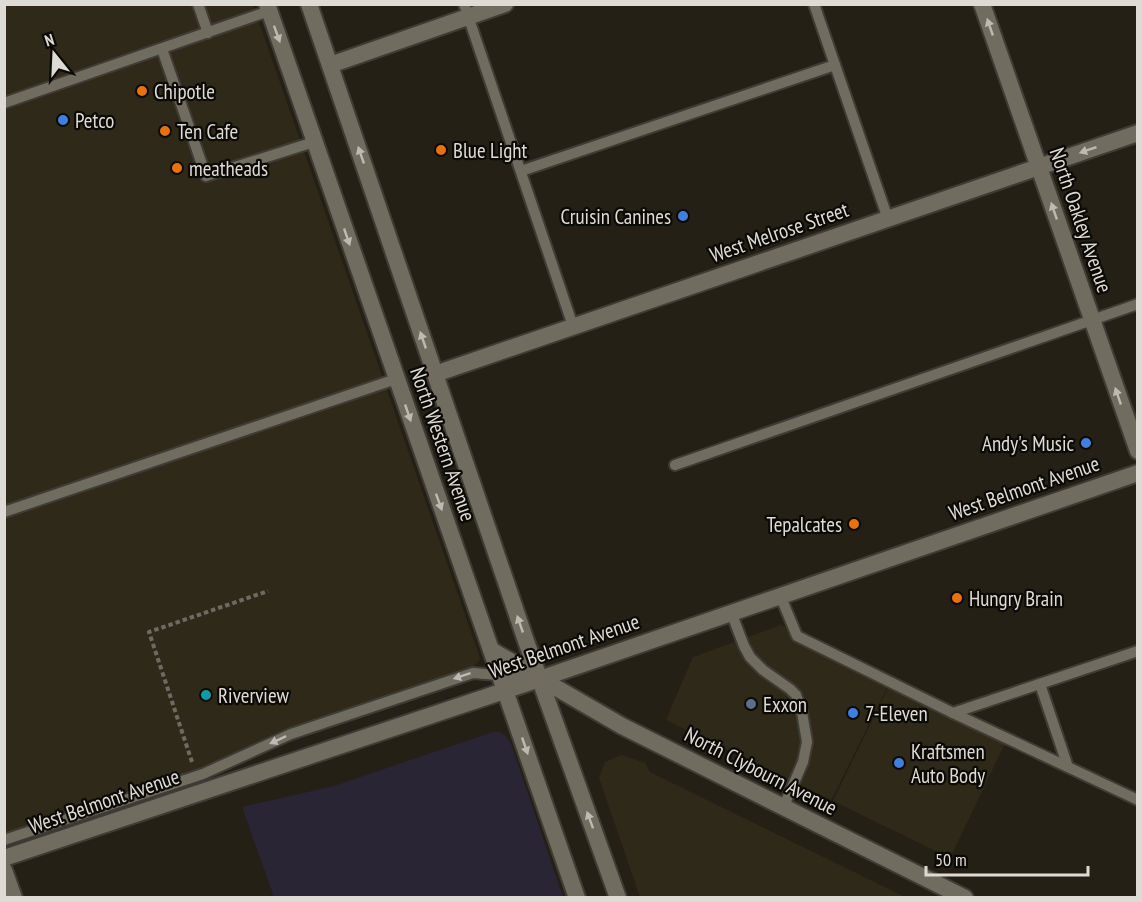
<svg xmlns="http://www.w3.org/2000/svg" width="1142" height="902" viewBox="0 0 1142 902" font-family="'PT Sans Narrow',sans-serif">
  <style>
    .built { fill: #2f2919 }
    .industrial { fill: #292535 }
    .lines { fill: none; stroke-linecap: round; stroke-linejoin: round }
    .service-casing { stroke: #3f3c35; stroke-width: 14 }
    .minor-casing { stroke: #3f3c35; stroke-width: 20 }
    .secondary-casing { stroke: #3f3c35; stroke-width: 20 }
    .path { stroke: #6e6a62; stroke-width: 4; stroke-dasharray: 4.5 3; stroke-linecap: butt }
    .service { stroke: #716c60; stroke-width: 10 }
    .minor { stroke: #716c60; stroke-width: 16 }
    .secondary { stroke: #716c60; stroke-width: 16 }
    .oneway { fill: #bdbab2 }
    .food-dot { fill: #e8710a; stroke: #0c0a06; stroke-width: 2 }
    .shop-dot { fill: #3f7fe0; stroke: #0c0a06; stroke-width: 2 }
    .culture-dot { fill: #0f9aa8; stroke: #0c0a06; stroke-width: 2 }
    .service-dot { fill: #5c6f8a; stroke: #0c0a06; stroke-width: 2 }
    .labels { text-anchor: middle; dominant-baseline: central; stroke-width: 4.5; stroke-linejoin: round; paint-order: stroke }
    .poi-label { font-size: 21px; fill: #dedbd5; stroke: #0c0a06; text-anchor: start }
    .street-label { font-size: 21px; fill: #dedbd5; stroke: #0c0a06 }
  </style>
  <rect width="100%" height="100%" fill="#242016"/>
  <g class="built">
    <path d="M 4,5 L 253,5 L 480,658 L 478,662 L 471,668 L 295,728 L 198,770 L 4,835 Z"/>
    <path d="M 781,625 L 892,678 L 831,800 L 666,720 L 693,657 Z"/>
    <path d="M 893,678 L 1009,735 L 950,858 L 833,801 Z"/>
    <path d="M 622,755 L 645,763 L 650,772 L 905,897 L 640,897 L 599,778 L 605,762 Z"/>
  </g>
  <path class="industrial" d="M 493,732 L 500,732 L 506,736 L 511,744 L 563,897 L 274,897 L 242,807 L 334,786 Z"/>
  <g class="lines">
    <g class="service-casing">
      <g id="service">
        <path d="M 198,4 L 208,33"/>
        <path d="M 464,4 L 573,326"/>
        <path d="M 814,4 L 888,219"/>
        <path d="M 162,49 L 206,176 L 314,142"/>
        <path d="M 4,103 L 269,11"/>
        <path d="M 521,171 L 835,65"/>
        <path d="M 675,465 L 1138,304"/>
        <path d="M 4,512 L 396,379"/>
        <path d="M 780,595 L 797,636 L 953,713 L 1138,800"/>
        <path d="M 731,612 L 744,646 L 750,657 L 763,670 L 790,689 L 796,695 L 802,712 L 807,742 L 803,762 L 783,808"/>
        <path d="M 1040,684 L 1068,767"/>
        <path d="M 953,713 L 1138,651"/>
        <path d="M 4,840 L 203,774 L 291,734 L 473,673 L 535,678"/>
      </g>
    </g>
    <g class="minor-casing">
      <g id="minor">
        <path d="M 982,4 L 1138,451"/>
        <path d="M 330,65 L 505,4"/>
        <path d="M 435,374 L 1138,133"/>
        <path d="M 4,870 L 14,898"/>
      </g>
    </g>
    <g class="secondary-casing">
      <g id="secondary">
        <path d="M 267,4 L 577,898"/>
        <path d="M 309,4 L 526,641 L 618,898"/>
        <path d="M 491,650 L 622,726 L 965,898"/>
        <path d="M 4,858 L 525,684 L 1138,473"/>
      </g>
    </g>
    <path class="path" d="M 192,762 L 149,632 L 268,591"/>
    <use href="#service" class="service"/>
    <use href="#minor" class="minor"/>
    <use href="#secondary" class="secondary"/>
  </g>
  <defs><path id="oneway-solid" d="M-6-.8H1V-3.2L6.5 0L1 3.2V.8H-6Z" transform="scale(1.5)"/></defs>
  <g class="oneway">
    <use href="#oneway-solid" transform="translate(990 27) rotate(-109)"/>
    <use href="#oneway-solid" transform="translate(277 34) rotate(70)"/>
    <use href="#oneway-solid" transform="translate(1088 150) rotate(161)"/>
    <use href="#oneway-solid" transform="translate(361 155) rotate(-109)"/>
    <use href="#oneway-solid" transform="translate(1054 211) rotate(-109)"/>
    <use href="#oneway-solid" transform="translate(347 237) rotate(71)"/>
    <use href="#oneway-solid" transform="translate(423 340) rotate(-109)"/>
    <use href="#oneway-solid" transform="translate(1118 396) rotate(-109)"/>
    <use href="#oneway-solid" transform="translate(408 413) rotate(71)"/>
    <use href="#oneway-solid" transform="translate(439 502) rotate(70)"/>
    <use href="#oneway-solid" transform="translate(520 624) rotate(-109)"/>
    <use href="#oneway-solid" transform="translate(462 676) rotate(162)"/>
    <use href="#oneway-solid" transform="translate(278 740) rotate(155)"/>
    <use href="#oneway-solid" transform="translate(525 746) rotate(71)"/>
    <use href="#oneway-solid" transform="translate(590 820) rotate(-110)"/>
  </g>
  <g class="food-dot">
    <circle cx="142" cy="91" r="6"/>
    <circle cx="165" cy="131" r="6"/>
    <circle cx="441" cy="150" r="6"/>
    <circle cx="177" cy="168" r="6"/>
    <circle cx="854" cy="524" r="6"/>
    <circle cx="957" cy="598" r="6"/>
  </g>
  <g class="shop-dot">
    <circle cx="63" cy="120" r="6"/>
    <circle cx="683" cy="216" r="6"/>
    <circle cx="1086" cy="443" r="6"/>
    <circle cx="853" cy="713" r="6"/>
    <circle cx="899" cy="763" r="6"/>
  </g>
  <circle class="culture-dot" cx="206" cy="695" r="6"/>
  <circle class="service-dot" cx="751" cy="704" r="6"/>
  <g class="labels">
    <g class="poi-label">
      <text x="154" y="91">Chipotle</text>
      <text x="75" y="120">Petco</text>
      <text x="177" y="131">Ten Cafe</text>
      <text x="453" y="150">Blue Light</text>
      <text x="189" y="168">meatheads</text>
      <text x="671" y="216" text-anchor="end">Cruisin Canines</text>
      <text x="1074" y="443" text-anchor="end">Andy's Music</text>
      <text x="842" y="524" text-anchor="end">Tepalcates</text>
      <text x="969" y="598">Hungry Brain</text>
      <text x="218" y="695">Riverview</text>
      <text x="763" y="704">Exxon</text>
      <text x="865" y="713">7-Eleven</text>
      <text x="911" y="751">Kraftsmen<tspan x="911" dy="24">Auto Body</tspan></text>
    </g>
    <g class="street-label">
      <text transform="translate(1081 220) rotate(71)">North Oakley Avenue</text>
      <text transform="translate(779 232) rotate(-19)">West Melrose Street</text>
      <text transform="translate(443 444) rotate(71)">North Western Avenue</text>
      <text transform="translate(1024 488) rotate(-19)">West Belmont Avenue</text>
      <text transform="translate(564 646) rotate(-19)">West Belmont Avenue</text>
      <text transform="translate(761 771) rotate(27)">North Clybourn Avenue</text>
      <text transform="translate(104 801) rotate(-19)">West Belmont Avenue</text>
    </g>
  </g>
  <rect width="1142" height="902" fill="none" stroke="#dedbd5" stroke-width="12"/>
  <g transform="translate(54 54) rotate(342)" stroke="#0c0a06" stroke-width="4.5" paint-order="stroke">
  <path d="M0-4.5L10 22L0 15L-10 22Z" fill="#dedbd5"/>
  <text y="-9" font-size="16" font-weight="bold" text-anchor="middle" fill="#dedbd5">N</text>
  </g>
  <path d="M926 866v9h162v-9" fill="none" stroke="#dedbd5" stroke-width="3"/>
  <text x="935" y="866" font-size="18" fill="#dedbd5" stroke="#0c0a06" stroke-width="4.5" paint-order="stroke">50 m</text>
</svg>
